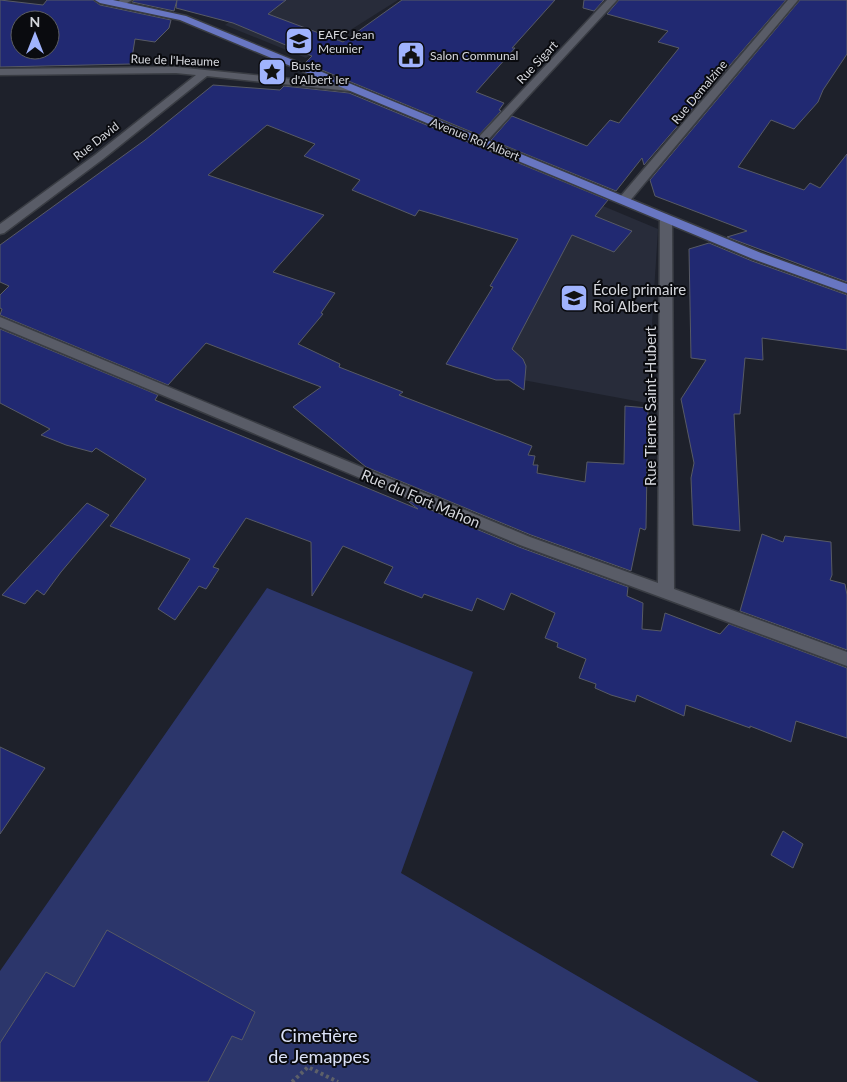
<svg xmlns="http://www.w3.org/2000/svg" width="847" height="1082" viewBox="0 0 847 1082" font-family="Lato,sans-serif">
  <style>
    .built { fill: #282c3a }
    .green { fill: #2c366b }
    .building { fill: #212972; stroke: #575a65; fill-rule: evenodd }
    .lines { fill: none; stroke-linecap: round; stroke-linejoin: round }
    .minor-casing { stroke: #393c43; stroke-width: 3 }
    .major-casing { stroke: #393c43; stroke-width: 3 }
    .path { stroke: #5d6069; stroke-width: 4; stroke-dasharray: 3 3; stroke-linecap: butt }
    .minor { fill: #595c67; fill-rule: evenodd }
    .major { fill: #6876c2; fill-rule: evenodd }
    .labels { text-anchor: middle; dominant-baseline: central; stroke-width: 4; stroke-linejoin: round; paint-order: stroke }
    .far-poi-label { font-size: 12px; fill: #d5d7dd; stroke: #0a0b0f; text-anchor: start }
    .far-street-label { font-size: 12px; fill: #d5d7dd; stroke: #0a0b0f }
    .poi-label { font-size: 15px; fill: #d5d7dd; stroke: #0a0b0f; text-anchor: start }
    .street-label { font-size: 15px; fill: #d5d7dd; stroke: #0a0b0f }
    .near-park-label { font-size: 18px; fill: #dbe1f7; stroke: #0a0b0f }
  </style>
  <rect width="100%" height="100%" fill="#1e212b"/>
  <g class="built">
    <path d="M 257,0 L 398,0 L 306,58 L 225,25 Z"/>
    <path d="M 560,188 L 658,229 L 647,403 L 452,367 Z"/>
  </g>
  <path class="green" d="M 267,588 L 473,672 L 401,873 L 759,1082 L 0,1082 L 0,971 Z"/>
  <g class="building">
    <path d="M 0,0 L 43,5 L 47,0 L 93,0 L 100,5 L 171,20 L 169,28 L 155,42 L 135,39 L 131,64 L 0,67 ZM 20,20 L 50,20 L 50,50 L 20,50 Z"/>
    <path d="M 134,0 L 177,0 L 174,11 L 132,2 Z"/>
    <path d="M 177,0 L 286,0 L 268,14 L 343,42 L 402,0 L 555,0 L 512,48 L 515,48 L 476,92 L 504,103 L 499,110 L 501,111 L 479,135 L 305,63 L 312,56 L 233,23 L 176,8 Z"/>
    <path d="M 584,0 L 604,0 L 594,11 L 583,8 Z"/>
    <path d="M 619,0 L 786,0 L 644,165 L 642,158 L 616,191 L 491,140 L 512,116 L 587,146 L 610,120 L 619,123 L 679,48 L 658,42 L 668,31 L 607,14 Z"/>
    <path d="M 800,0 L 847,0 L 847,54 L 823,90 L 818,102 L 794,129 L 771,120 L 738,167 L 804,190 L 810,183 L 820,188 L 847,154 L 847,282 L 727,237 L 747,231 L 655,196 L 650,180 Z"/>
    <path d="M 213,85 L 280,90 L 284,86 L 349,93 L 608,200 L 595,216 L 632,231 L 614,252 L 572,235 L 512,349 L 523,359 L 526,366 L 524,390 L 509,380 L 496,380 L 446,364 L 493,287 L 490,286 L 518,239 L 419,210 L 415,216 L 352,190 L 360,180 L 304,156 L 315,144 L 267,125 L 208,175 L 324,215 L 273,272 L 335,293 L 321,313 L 323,314 L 298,344 L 340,364 L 339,367 L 403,392 L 399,395 L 532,446 L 528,455 L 535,456 L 533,465 L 538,465 L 537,473 L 585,482 L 587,462 L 624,464 L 625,406 L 648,408 L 646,528 L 645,530 L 640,528 L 631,571 L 531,535 L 366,467 L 293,407 L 321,387 L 206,343 L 168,385 L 0,315 L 2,309 L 0,308 L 0,295 L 9,286 L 0,282 L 0,245 L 145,140 Z"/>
    <path d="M 709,243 L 752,261 L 847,295 L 847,350 L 762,338 L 763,360 L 745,358 L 740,414 L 734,414 L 740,531 L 693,525 L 691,478 L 694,463 L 681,399 L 706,360 L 691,358 L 689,249 Z"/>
    <path d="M 0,329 L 158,395 L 155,400 L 418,509 L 405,499 L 519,547 L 628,587 L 627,596 L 643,603 L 642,629 L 661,631 L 665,613 L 720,634 L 729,624 L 847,668 L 847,738 L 796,721 L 791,742 L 750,726 L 750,728 L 686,705 L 684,716 L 637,695 L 635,702 L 611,695 L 595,688 L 596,684 L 579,678 L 586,659 L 557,647 L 558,643 L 545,638 L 555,613 L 511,593 L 504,610 L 477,598 L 472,611 L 424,594 L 422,598 L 384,583 L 393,567 L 343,546 L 312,596 L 311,542 L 246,518 L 213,567 L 219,569 L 206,589 L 199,586 L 175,620 L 158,609 L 190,559 L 110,526 L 146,479 L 96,448 L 92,452 L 66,445 L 41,435 L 50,429 L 0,403 Z"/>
    <path d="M 87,503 L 109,515 L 61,572 L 44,595 L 37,590 L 25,604 L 2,595 Z"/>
    <path d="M 762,534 L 783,542 L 785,536 L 831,542 L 832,575 L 830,580 L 845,584 L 847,595 L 847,650 L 740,611 Z"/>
    <path d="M 0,747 L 45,768 L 0,834 Z"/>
    <path d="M 783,831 L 803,844 L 793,868 L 771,855 Z"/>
    <path d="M 107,930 L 255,1012 L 242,1040 L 232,1036 L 208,1082 L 0,1082 L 0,1043 L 46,972 L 74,987 Z"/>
  </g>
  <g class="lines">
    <g class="minor-casing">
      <g id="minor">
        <path d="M 120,0 L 132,0 L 122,6 L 117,3 Z"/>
        <path d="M 607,0 L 617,0 L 485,143 L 477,143 L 476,141 L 477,139 Z"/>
        <path d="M 788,0 L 798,0 L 628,203 L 620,203 L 618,200 L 620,197 Z"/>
        <path d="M 176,67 L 349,85 L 354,88 L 349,91 L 207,76 L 103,159 L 4,233 L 0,234 L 0,224 L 95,155 L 196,75 L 176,73 L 0,75 L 0,69 Z"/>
        <path d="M 666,214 L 672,218 L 674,589 L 847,652 L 847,666 L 520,545 L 0,327 L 0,317 L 530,537 L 658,583 L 660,218 Z"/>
      </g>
    </g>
    <g class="major-casing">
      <path id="major" d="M 95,0 L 113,0 L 186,16 L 761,253 L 847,284 L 847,293 L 753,259 L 180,20 L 100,3 Z"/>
    </g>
    <path class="path" d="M 292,1082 L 308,1067 L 338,1082"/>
    <use href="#minor" class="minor"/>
    <use href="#major" class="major"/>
  </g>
  <defs>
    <g id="school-square" transform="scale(1.4375)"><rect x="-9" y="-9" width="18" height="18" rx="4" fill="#a0b3fd" stroke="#0a0b0f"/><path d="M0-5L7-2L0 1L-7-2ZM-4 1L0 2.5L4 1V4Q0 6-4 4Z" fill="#111"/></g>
    <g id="civic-square" transform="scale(1.4375)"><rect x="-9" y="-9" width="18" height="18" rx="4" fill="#a0b3fd" stroke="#0a0b0f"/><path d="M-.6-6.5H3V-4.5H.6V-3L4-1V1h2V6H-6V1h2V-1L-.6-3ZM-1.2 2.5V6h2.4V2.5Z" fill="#111"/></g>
    <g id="sight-square" transform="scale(1.4375)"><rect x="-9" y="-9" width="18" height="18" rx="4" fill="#a0b3fd" stroke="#0a0b0f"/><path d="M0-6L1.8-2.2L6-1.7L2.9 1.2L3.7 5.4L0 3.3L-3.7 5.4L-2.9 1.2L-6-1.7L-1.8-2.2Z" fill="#111"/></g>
  </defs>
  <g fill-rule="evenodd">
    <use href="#school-square" x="299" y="41"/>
    <use href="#civic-square" x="411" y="55"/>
    <use href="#sight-square" x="272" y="72"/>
    <use href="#school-square" x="574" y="298"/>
  </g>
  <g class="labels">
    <g class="far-poi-label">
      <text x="318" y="34">EAFC Jean<tspan x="318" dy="14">Meunier</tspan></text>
      <text x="430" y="55">Salon Communal</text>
      <text x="291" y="65">Buste<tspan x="291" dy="14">d'Albert Ier</tspan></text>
    </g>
    <g class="far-street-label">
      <text transform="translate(175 60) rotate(2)">Rue de l'Heaume</text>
      <text transform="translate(537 62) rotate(-47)">Rue Sigart</text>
      <text transform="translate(699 92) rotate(-50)">Rue Demalzine</text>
      <text transform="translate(475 139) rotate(22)">Avenue Roi Albert</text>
      <text transform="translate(96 141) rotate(-38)">Rue David</text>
    </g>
    <g class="poi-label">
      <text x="593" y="289">École primaire<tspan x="593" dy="17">Roi Albert</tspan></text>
    </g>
    <g class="street-label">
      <text transform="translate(650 406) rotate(-90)">Rue Tierne Saint-Hubert</text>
      <text transform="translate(421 498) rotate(23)">Rue du Fort Mahon</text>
    </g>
    <g class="near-park-label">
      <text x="319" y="1035">Cimetière<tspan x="319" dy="21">de Jemappes</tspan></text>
    </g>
  </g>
  <g transform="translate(35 35)"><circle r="24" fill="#0a0b0f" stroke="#5b5d61"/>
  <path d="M0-4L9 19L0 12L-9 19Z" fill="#a0b3fd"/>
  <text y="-8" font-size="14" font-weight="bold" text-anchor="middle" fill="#d5d7dd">N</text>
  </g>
</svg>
